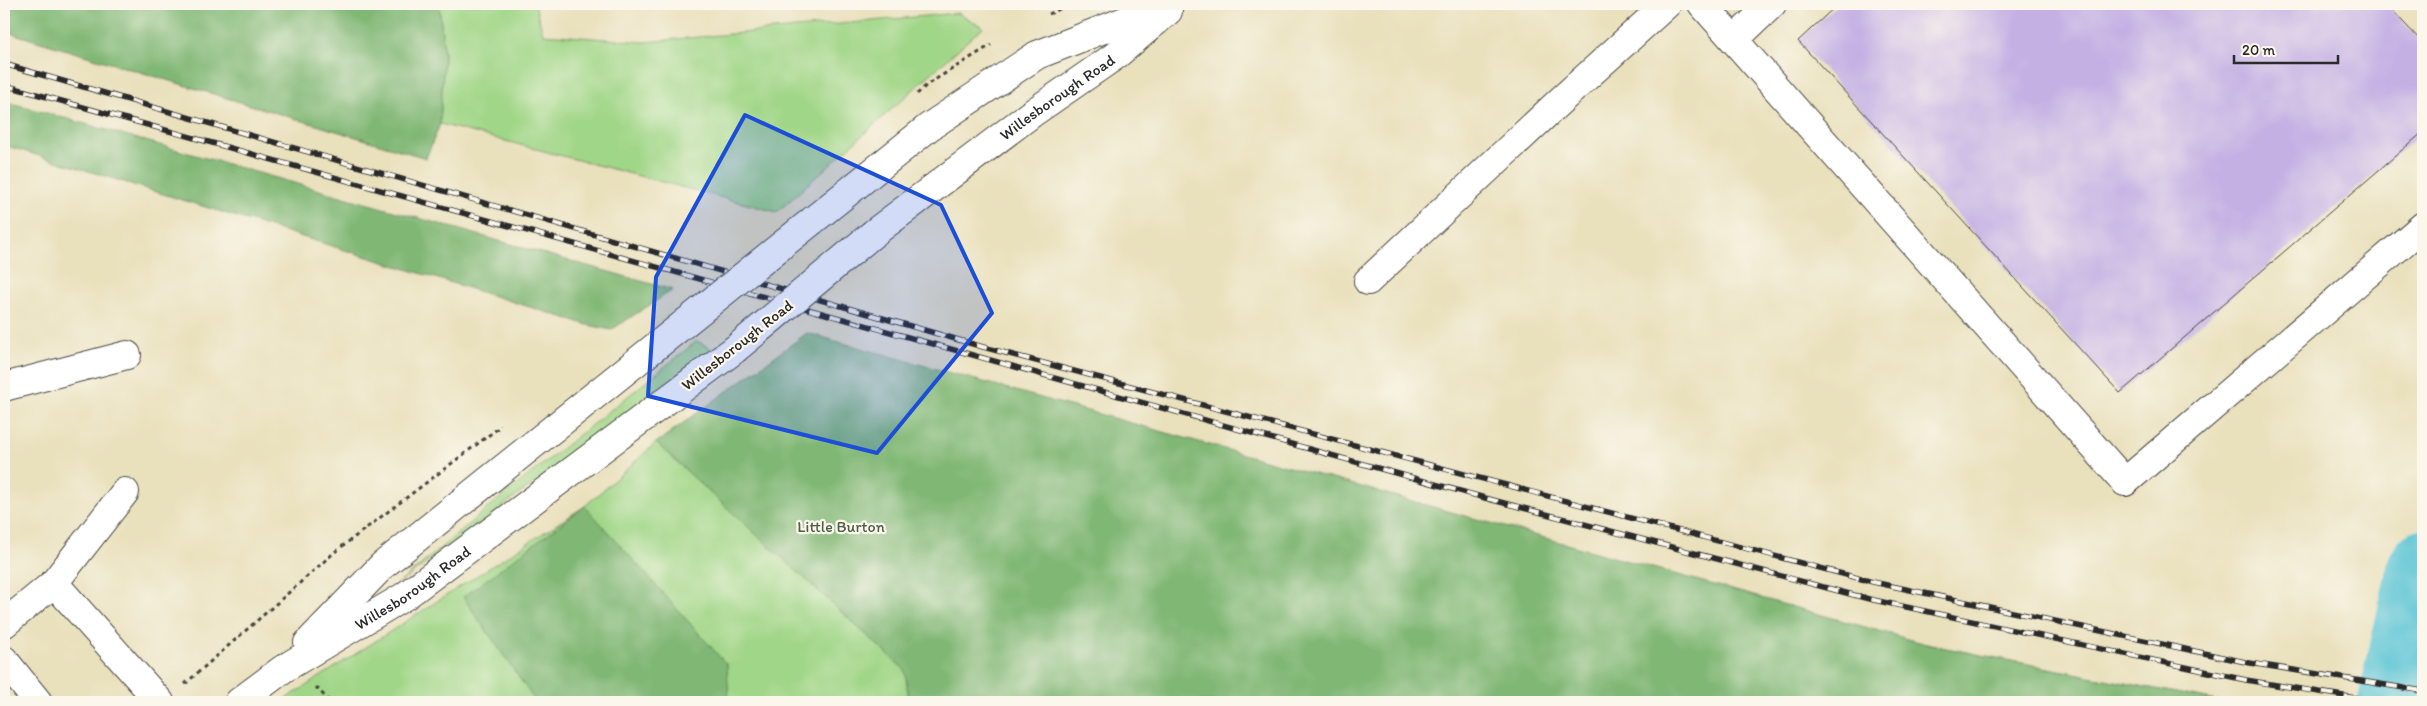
<svg xmlns="http://www.w3.org/2000/svg" width="2427" height="706" viewBox="0 0 2427 706" font-family="Itim,sans-serif">
  <style>
    .green { fill: #a0d687; stroke: #668059 }
    .forest { fill: #80b774; stroke: #567150 }
    .lines { fill: none; stroke-linecap: round; stroke-linejoin: round }
    .river { stroke: #5bc5d6; stroke-width: 62 }
    .building { fill: #c5b0e4 }
    .minor-casing { stroke: #484641; stroke-width: 30 }
    .major-casing { stroke: #484641; stroke-width: 30 }
    .path { stroke: #484641; stroke-width: 3; stroke-dasharray: 4 4; stroke-linecap: butt }
    .minor { stroke: #fff; stroke-width: 28 }
    .major { stroke: #fff; stroke-width: 28 }
    .rail-casing { stroke: #2b2b2b; stroke-width: 5.5 }
    .rail { stroke: #fbf7ec; stroke-width: 4; stroke-dasharray: 11; stroke-linecap: butt }
    .major-bridge-casing { stroke: #484641; stroke-width: 30; stroke-linecap: butt }
    .major-bridge { stroke: #fff; stroke-width: 28 }
    .marked { fill: #1d4ed8; fill-opacity: 0.2; stroke: #1d4ed8; stroke-width: 4; stroke-linejoin: round }
    .labels { text-anchor: middle; dominant-baseline: central; stroke-width: 4.5; stroke-linejoin: round; paint-order: stroke }
    .street-label { font-size: 16px; fill: #2b2b2b; stroke: #fbf7ec }
    .park-label { font-size: 16px; fill: #4e5e47; stroke: #fbf7ec }
  </style>
  <rect width="100%" height="100%" fill="#fbf7ec"/>
  <filter id="ink" filterUnits="userSpaceOnUse"><feTurbulence type="fractalNoise" baseFrequency=".02" numOctaves="2"/><feDisplacementMap in="SourceGraphic" scale="10" xChannelSelector="R" yChannelSelector="G"/><feConvolveMatrix kernelMatrix="1 2 1 2 8 2 1 2 1" color-interpolation-filters="sRGB"/></filter>
  <filter id="wash" filterUnits="userSpaceOnUse"><feTurbulence type="fractalNoise" baseFrequency=".0096" numOctaves="4" result="noise"/><feDisplacementMap in="SourceGraphic" scale="20" xChannelSelector="R" yChannelSelector="G"/><feGaussianBlur stdDeviation="1.12" result="paint"/><feColorMatrix in="noise" values="0 0 0 0 0 0 0 0 0 0 0 0 0 0 0 0 0 1.4 0 .05"/><feComposite in="paint" operator="in"/></filter>
  <g filter="url(#wash)">
    <rect width="100%" height="100%" fill="#e9e0bc"/>
    <g class="green">
      <path d="M 439,4 L 535,4 L 543,34 L 644,42 L 958,13 L 983,27 L 777,212 L 440,124 L 444,55 Z"/>
      <path d="M 807,333 L 1646,575 L 1930,645 L 2222,702 L 281,702 L 585,506 L 656,443 Z"/>
      <path d="M 697,341 L 714,350 L 398,584 L 489,507 Z"/>
    </g>
    <g class="forest">
      <path d="M 4,4 L 439,4 L 444,55 L 440,124 L 426,158 L 4,31 Z"/>
      <path d="M 4,101 L 673,290 L 611,330 L 588,325 L 4,145 Z"/>
      <path d="M 807,333 L 1930,645 L 2222,702 L 909,702 L 905,670 L 656,443 Z"/>
      <path d="M 585,506 L 727,665 L 729,702 L 536,702 L 463,597 Z"/>
    </g>
    <g class="lines">
      <path class="river" d="M 2389,702 L 2418,569 L 2423,560"/>
    </g>
    <g id="blocks">
      <path class="building" d="M 1838,4 L 2386,4 L 2423,43 L 2423,132 L 2120,393 L 1798,41 Z"/>
    </g>
  </g>
  <g filter="url(#ink)">
    <use href="#blocks" fill-opacity="0" stroke="#484641" stroke-width="1"/>
    <g class="lines">
      <g class="minor-casing">
        <g id="minor">
          <path d="M 1702,4 L 2125,482 L 2423,226"/>
          <path d="M 1734,40 L 1772,4"/>
          <path d="M 1368,281 L 1560,101 L 1667,4"/>
          <path d="M 4,387 L 127,355"/>
          <path d="M 54,583 L 160,702"/>
          <path d="M 4,624 L 54,583 L 125,492"/>
          <path d="M 4,660 L 38,702"/>
        </g>
      </g>
      <g class="major-casing">
        <g id="major">
          <path d="M 812,221 L 929,127 L 1037,55 L 1168,4"/>
          <path id="s1" d="M 874,233 L 1031,114 L 1115,56 L 1168,11"/>
          <path d="M 308,643 L 383,565 L 685,323"/>
          <path id="s2" d="M 239,702 L 283,669 L 405,596 L 734,350"/>
        </g>
      </g>
      <g class="path">
        <path d="M 1049,14 L 1070,4"/>
        <path d="M 917,94 L 928,84 L 991,45"/>
        <path d="M 185,684 L 336,551 L 501,426"/>
        <path d="M 316,687 L 330,702"/>
      </g>
      <use href="#minor" class="minor"/>
      <use href="#major" class="major"/>
      <g class="rail-casing">
        <g id="rail">
          <path d="M 4,64 L 983,347 L 1873,582 L 2250,663 L 2423,691"/>
          <path d="M 4,85 L 1485,498 L 1869,599 L 2246,680 L 2380,702"/>
        </g>
      </g>
      <use href="#rail" class="rail"/>
      <g class="major-bridge-casing">
        <g id="major-bridge">
          <path d="M 685,323 L 812,221"/>
          <path d="M 734,350 L 874,233"/>
        </g>
      </g>
      <use href="#major-bridge" class="major-bridge"/>
    </g>
  </g>
  <path class="marked" d="M 745,115 L 941,205 L 992,313 L 877,453 L 648,396 L 656,277 Z"/>
  <g class="labels">
    <g class="street-label">
      <text stroke="none"><textPath href="#s1" startOffset="228">Willesborough Road</textPath></text>
      <text transform="translate(737 345) rotate(-38)">Willesborough Road</text>
      <text stroke="none"><textPath href="#s2" startOffset="208">Willesborough Road</textPath></text>
    </g>
    <g class="park-label">
      <text x="841" y="526">Little Burton</text>
    </g>
  </g>
  <rect width="2427" height="706" fill="none" stroke="#fbf7ec" stroke-width="20"/>
  <path d="M2234 55v8h104v-8" fill="none" stroke="#2b2b2b" stroke-width="2.5"/>
  <text x="2242" y="55" font-size="15" fill="#2b2b2b" stroke="#fbf7ec" stroke-width="4" paint-order="stroke">20 m</text>
</svg>
